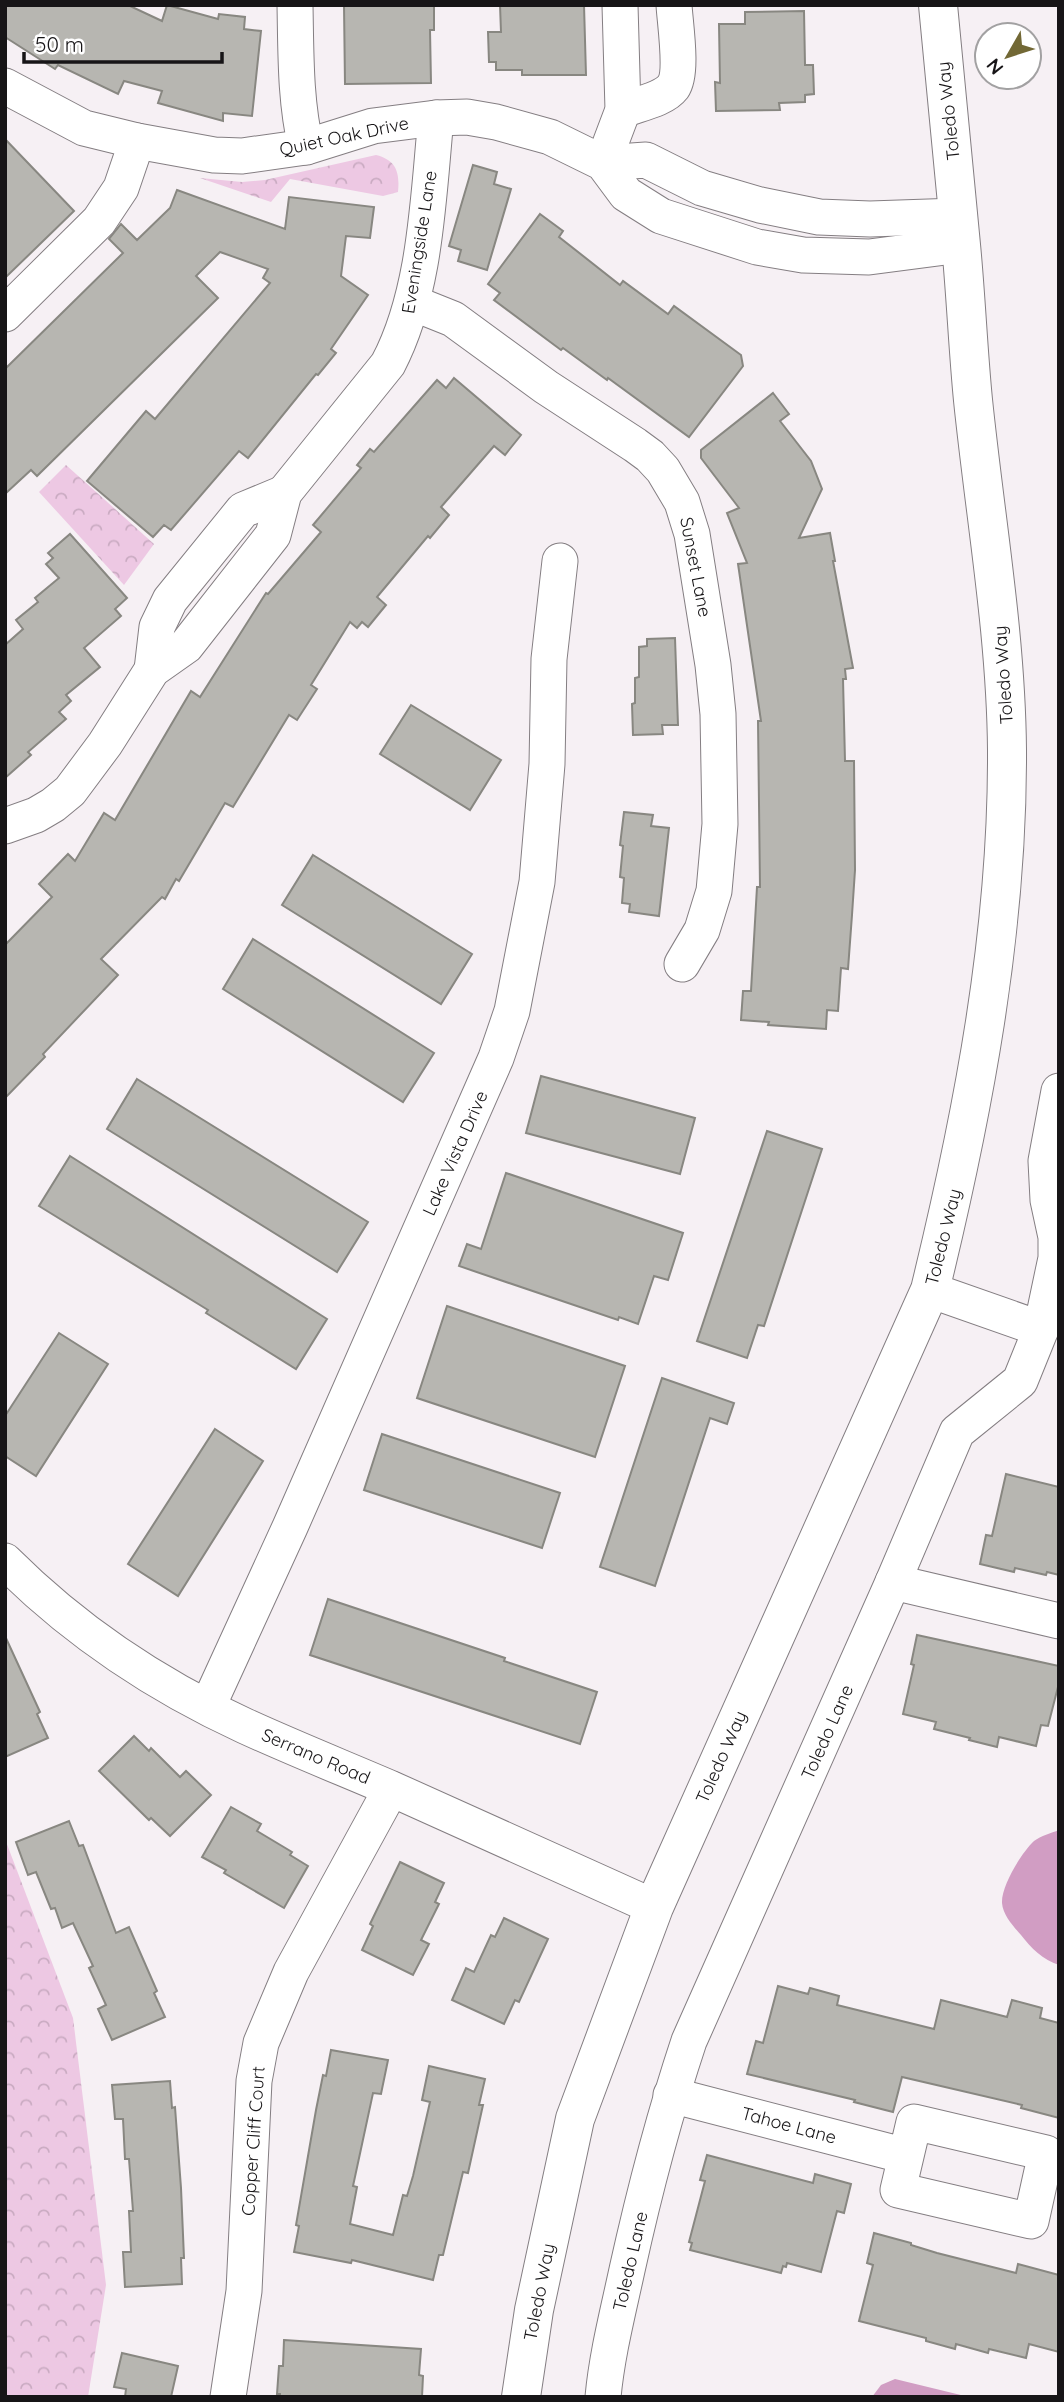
<svg xmlns="http://www.w3.org/2000/svg" width="1064" height="2402" viewBox="0 0 1064 2402" font-family="Quicksand,sans-serif">
  <style>
    .park { fill: url(#park-crowns) }
    .water { fill: #d19dc3 }
    .building { fill: #b7b6b1; stroke: #888781; stroke-width: 2 }
    .lines { fill: none; stroke-linecap: round; stroke-linejoin: round }
    .minor-casing { stroke: #847e82; stroke-width: 37 }
    .major-casing { stroke: #847e82; stroke-width: 40 }
    .minor { stroke: #fff; stroke-width: 35 }
    .major { stroke: #fff; stroke-width: 38 }
    .labels { text-anchor: middle; dominant-baseline: central; stroke-width: 5; stroke-linejoin: round; paint-order: stroke }
    .street-label { font-size: 18px; fill: #171517; stroke: #fff }
  </style>
  <defs>
    <pattern id="park-crowns" width="20" height="18" patternUnits="userSpaceOnUse" patternTransform="scale(1.75)"><rect width="20" height="18" fill="#edc8e3"/><path d="M2 6a3 3 0 1 1 6 0M12 15a3 3 0 1 1 6 0" fill="none" stroke="#caabc2"/></pattern>
  </defs>
  <rect width="100%" height="100%" fill="#f6f0f4"/>
  <g class="park">
    <path d="M 376,155 C 396,160 400,172 398,192 L 383,196 L 290,179 L 271,202 L 200,178 L 242,182 L 265,180 Z"/>
    <path d="M 66,465 L 154,544 L 124,585 L 39,492 Z"/>
    <path d="M 5,1839 L 73,2018 L 106,2285 L 88,2397 L 5,2397 Z"/>
  </g>
  <g class="water">
    <path d="M 1059,1830 L 1059,1965 C 1043,1960 1031,1948 1021,1935 C 1013,1926 1003,1915 1002,1903 C 1001,1886 1022,1852 1034,1841 C 1041,1836 1051,1833 1059,1830 Z"/>
    <path d="M 895,2379 L 969,2397 L 872,2397 L 881,2385 Z"/>
  </g>
  <g class="building">
    <path d="M 5,5 L 128,5 L 162,21 L 167,5 L 218,19 L 219,14 L 245,17 L 244,29 L 261,31 L 252,116 L 223,113 L 223,121 L 158,103 L 162,91 L 124,81 L 118,94 L 58,65 L 55,69 L 5,37 Z"/>
    <path d="M 344,5 L 434,5 L 434,30 L 430,30 L 431,83 L 345,84 Z"/>
    <path d="M 500,5 L 584,5 L 586,75 L 522,75 L 522,70 L 496,70 L 496,62 L 489,62 L 488,32 L 501,32 Z"/>
    <path d="M 804,11 L 805,65 L 813,65 L 814,94 L 805,95 L 805,102 L 779,103 L 780,110 L 716,111 L 715,82 L 720,83 L 719,24 L 745,24 L 745,12 Z"/>
    <path d="M 5,139 L 74,211 L 5,278 Z"/>
    <path d="M 473,165 L 497,172 L 494,184 L 511,189 L 487,270 L 458,261 L 461,250 L 449,246 Z"/>
    <path d="M 177,190 L 285,229 L 289,197 L 374,207 L 370,238 L 346,236 L 341,276 L 368,295 L 331,349 L 336,353 L 318,375 L 316,374 L 248,458 L 239,451 L 171,530 L 164,525 L 153,537 L 87,481 L 146,411 L 155,419 L 270,283 L 263,278 L 268,269 L 220,252 L 196,276 L 218,298 L 37,476 L 31,470 L 5,494 L 5,369 L 123,253 L 109,239 L 121,224 L 137,240 L 170,208 Z"/>
    <path d="M 540,214 L 563,231 L 559,237 L 620,285 L 623,281 L 668,314 L 674,306 L 741,355 L 743,366 L 689,437 L 608,378 L 607,380 L 563,348 L 561,350 L 494,300 L 500,293 L 488,284 Z"/>
    <path d="M 454,378 L 521,435 L 505,455 L 494,446 L 441,507 L 449,515 L 430,538 L 428,536 L 377,597 L 386,605 L 368,627 L 362,622 L 357,628 L 350,622 L 311,685 L 317,689 L 297,720 L 289,715 L 233,807 L 225,803 L 179,881 L 176,879 L 165,899 L 162,897 L 101,959 L 118,975 L 43,1054 L 45,1057 L 5,1098 L 5,945 L 52,897 L 39,884 L 68,854 L 75,861 L 104,813 L 115,820 L 191,691 L 200,697 L 266,593 L 268,594 L 321,532 L 313,525 L 361,468 L 357,465 L 370,449 L 374,452 L 437,380 L 446,388 Z"/>
    <path d="M 773,393 L 789,414 L 780,421 L 811,461 L 822,489 L 799,538 L 830,533 L 835,561 L 833,561 L 853,668 L 845,669 L 846,679 L 843,679 L 845,761 L 854,761 L 855,870 L 852,915 L 848,969 L 841,968 L 838,1011 L 827,1010 L 826,1029 L 768,1025 L 769,1022 L 741,1020 L 743,991 L 751,991 L 757,887 L 760,887 L 758,721 L 761,721 L 738,564 L 747,563 L 727,513 L 739,508 L 701,458 L 701,450 Z"/>
    <path d="M 70,534 L 127,598 L 115,609 L 121,616 L 84,648 L 100,667 L 66,695 L 71,701 L 59,712 L 66,719 L 28,752 L 31,755 L 5,778 L 5,645 L 23,629 L 16,620 L 38,602 L 35,598 L 59,578 L 46,564 L 53,558 L 48,553 Z"/>
    <path d="M 675,638 L 678,725 L 662,725 L 663,734 L 633,735 L 632,704 L 635,703 L 635,678 L 639,677 L 639,647 L 647,646 L 647,639 Z"/>
    <path d="M 411,705 L 501,760 L 470,810 L 380,754 Z"/>
    <path d="M 624,812 L 653,815 L 651,826 L 669,828 L 659,916 L 629,912 L 630,904 L 622,903 L 624,878 L 620,877 L 623,846 L 620,845 Z"/>
    <path d="M 313,855 L 472,954 L 441,1004 L 282,905 Z"/>
    <path d="M 253,939 L 434,1053 L 403,1102 L 223,989 Z"/>
    <path d="M 541,1076 L 695,1118 L 680,1174 L 526,1133 Z"/>
    <path d="M 137,1079 L 368,1222 L 337,1272 L 107,1129 Z"/>
    <path d="M 767,1131 L 822,1149 L 764,1326 L 758,1325 L 747,1358 L 697,1341 Z"/>
    <path d="M 70,1156 L 327,1319 L 296,1369 L 206,1313 L 208,1310 L 39,1206 Z"/>
    <path d="M 506,1173 L 683,1233 L 668,1280 L 654,1276 L 638,1324 L 619,1317 L 618,1320 L 459,1266 L 467,1244 L 481,1249 Z"/>
    <path d="M 447,1306 L 625,1366 L 595,1457 L 417,1398 Z"/>
    <path d="M 59,1333 L 108,1364 L 36,1476 L 5,1456 L 5,1416 Z"/>
    <path d="M 662,1378 L 734,1403 L 727,1424 L 710,1418 L 655,1586 L 600,1567 Z"/>
    <path d="M 215,1429 L 263,1461 L 178,1596 L 128,1564 Z"/>
    <path d="M 382,1434 L 560,1493 L 542,1548 L 364,1490 Z"/>
    <path d="M 1006,1474 L 1059,1487 L 1059,1575 L 1047,1572 L 1046,1575 L 1015,1568 L 1014,1572 L 980,1564 L 986,1535 L 992,1536 Z"/>
    <path d="M 328,1599 L 505,1658 L 504,1661 L 597,1692 L 580,1744 L 310,1655 Z"/>
    <path d="M 917,1635 L 1059,1666 L 1059,1683 L 1048,1726 L 1041,1725 L 1036,1746 L 999,1737 L 997,1747 L 969,1740 L 970,1738 L 934,1729 L 936,1722 L 903,1714 L 914,1665 L 911,1664 Z"/>
    <path d="M 5,1636 L 40,1712 L 37,1714 L 48,1738 L 5,1757 Z"/>
    <path d="M 134,1736 L 149,1751 L 151,1748 L 180,1777 L 186,1771 L 211,1795 L 170,1836 L 151,1818 L 149,1820 L 99,1771 Z"/>
    <path d="M 231,1807 L 261,1824 L 257,1831 L 292,1852 L 290,1855 L 308,1866 L 284,1908 L 224,1873 L 226,1870 L 202,1857 Z"/>
    <path d="M 69,1821 L 79,1846 L 83,1845 L 116,1933 L 129,1927 L 157,1991 L 154,1993 L 165,2017 L 112,2040 L 98,2009 L 106,2005 L 89,1968 L 93,1966 L 73,1923 L 62,1928 L 55,1908 L 51,1909 L 36,1872 L 28,1875 L 16,1842 Z"/>
    <path d="M 400,1862 L 444,1883 L 435,1902 L 439,1904 L 421,1940 L 429,1944 L 413,1975 L 362,1950 L 373,1926 L 370,1924 Z"/>
    <path d="M 504,1918 L 548,1939 L 519,2002 L 515,2000 L 504,2024 L 452,2000 L 466,1968 L 474,1972 L 491,1935 L 495,1937 Z"/>
    <path d="M 778,1986 L 808,1994 L 810,1988 L 839,1996 L 837,2005 L 934,2029 L 941,2000 L 1007,2017 L 1012,2000 L 1042,2008 L 1040,2018 L 1059,2023 L 1059,2118 L 1021,2108 L 1022,2105 L 902,2077 L 893,2112 L 854,2102 L 855,2100 L 747,2074 L 756,2041 L 763,2043 Z"/>
    <path d="M 331,2050 L 388,2060 L 381,2094 L 373,2093 L 353,2186 L 357,2187 L 350,2224 L 393,2235 L 403,2195 L 407,2196 L 413,2176 L 430,2102 L 422,2100 L 429,2066 L 485,2079 L 479,2105 L 483,2105 L 468,2173 L 463,2172 L 443,2255 L 439,2255 L 433,2280 L 352,2260 L 351,2263 L 294,2252 L 299,2226 L 296,2225 L 316,2110 L 323,2075 L 326,2076 Z"/>
    <path d="M 170,2081 L 172,2108 L 175,2107 L 181,2188 L 184,2258 L 181,2258 L 182,2284 L 125,2287 L 123,2252 L 131,2252 L 129,2211 L 133,2211 L 129,2159 L 125,2159 L 123,2119 L 115,2119 L 112,2085 Z"/>
    <path d="M 707,2155 L 813,2183 L 815,2174 L 851,2184 L 844,2213 L 837,2211 L 821,2272 L 787,2263 L 786,2267 L 783,2266 L 781,2273 L 690,2250 L 692,2243 L 689,2242 L 705,2181 L 700,2180 Z"/>
    <path d="M 874,2233 L 911,2243 L 911,2245 L 937,2253 L 1016,2273 L 1018,2264 L 1059,2275 L 1059,2352 L 1029,2344 L 1026,2358 L 989,2349 L 988,2353 L 956,2344 L 955,2349 L 926,2341 L 926,2338 L 859,2321 L 873,2265 L 867,2263 Z"/>
    <path d="M 284,2340 L 421,2349 L 419,2375 L 423,2376 L 422,2397 L 280,2397 L 280,2394 L 277,2394 L 279,2366 L 283,2366 Z"/>
    <path d="M 122,2353 L 178,2366 L 171,2397 L 125,2397 L 126,2389 L 114,2387 Z"/>
  </g>
  <g class="lines">
    <g class="minor-casing">
      <g id="minor">
        <path d="M 295,5 C 296,53 295,100 306,147"/>
        <path d="M 5,86 L 84,128 L 137,141 L 214,155 L 242,156 L 306,147 L 373,126 L 436,118 L 467,117 L 496,122 L 550,137 L 603,163 L 626,194 L 661,216 L 757,247 L 803,255 L 869,257 L 961,245"/>
        <path d="M 623,110 C 637,104 663,100 673,87 C 683,73 675,23 674,5"/>
        <path d="M 603,163 L 646,160 L 702,188 L 760,205 L 819,217 L 870,219 L 958,216"/>
        <path d="M 603,163 L 623,110 L 620,5"/>
        <path d="M 413,303 L 453,319 L 546,387 L 635,445 L 650,456 L 663,470 L 682,502 L 692,534 L 713,665 L 718,714 L 720,824 L 714,891 L 702,930 L 682,964"/>
        <path d="M 5,314 L 99,221 L 121,188 L 137,141"/>
        <path d="M 152,670 L 157,627 L 170,600 L 243,510 L 284,493"/>
        <path d="M 5,826 L 36,815 L 53,805 L 70,791 L 105,744 L 152,670 L 186,646 L 273,535 L 284,493 L 388,364 C 426,292 428,198 436,118"/>
        <path d="M 930,1290 L 1041,1329"/>
        <path d="M 5,1561 C 74,1630 156,1685 245,1726 C 293,1748 343,1768 392,1789 C 479,1828 566,1868 654,1907"/>
        <path d="M 893,1582 L 1059,1621"/>
        <path d="M 208,1706 L 290,1527 L 496,1058 L 512,1011 L 537,882 L 547,764 L 549,659 L 560,561"/>
        <path d="M 671,2095 L 906,2156 L 898,2190 L 1031,2221 L 1046,2153 L 914,2122 L 906,2156"/>
        <path d="M 228,2397 L 244,2291 L 254,2081 L 261,2043 L 291,1972 L 391,1789"/>
        <path d="M 603,2397 C 607,2354 618,2312 627,2270 C 644,2193 664,2116 689,2041 L 893,1582 L 957,1432 L 1020,1381 L 1041,1329 L 1056,1258 L 1056,1237 L 1048,1200 L 1046,1161 L 1059,1091"/>
      </g>
    </g>
    <g class="major-casing">
      <path id="major" d="M 521,2397 L 534,2310 L 575,2119 L 654,1907 L 930,1290 C 973,1114 1008,932 1007,750 C 1006,633 985,517 973,400 C 968,349 966,297 961,245 C 954,165 946,85 938,5"/>
    </g>
    <use href="#minor" class="minor"/>
    <use href="#major" class="major"/>
  </g>
  <g class="labels">
    <g class="street-label">
      <text transform="translate(948 111) rotate(-96)">Toledo Way</text>
      <text transform="translate(344 136) rotate(-12)">Quiet Oak Drive</text>
      <text transform="translate(419 242) rotate(-81)">Eveningside Lane</text>
      <text transform="translate(696 567) rotate(79)">Sunset Lane</text>
      <text transform="translate(1003 675) rotate(-94)">Toledo Way</text>
      <text transform="translate(455 1153) rotate(-66)">Lake Vista Drive</text>
      <text transform="translate(943 1237) rotate(-76)">Toledo Way</text>
      <text transform="translate(827 1732) rotate(-66)">Toledo Lane</text>
      <text transform="translate(316 1756) rotate(23)">Serrano Road</text>
      <text transform="translate(721 1757) rotate(-66)">Toledo Way</text>
      <text transform="translate(789 2125) rotate(15)">Tahoe Lane</text>
      <text transform="translate(253 2141) rotate(-86)">Copper Cliff Court</text>
      <text transform="translate(630 2261) rotate(-77)">Toledo Lane</text>
      <text transform="translate(539 2292) rotate(-79)">Toledo Way</text>
    </g>
  </g>
  <rect width="1064" height="2402" fill="none" stroke="#171517" stroke-width="14"/>
  <g transform="translate(1008 56) rotate(231)"><circle r="33" fill="#ffffff" stroke="#a2a1a2" stroke-width="2"/>
  <path d="M0-5L12 26L0 18L-12 26Z" fill="#726835"/>
  <text y="-10" font-size="19" font-weight="bold" text-anchor="middle" fill="#171517">N</text>
  </g>
  <path d="M24 52v10h198v-10" fill="none" stroke="#171517" stroke-width="3.5"/>
  <text x="35" y="52" font-size="21" fill="#171517" stroke="#ffffff" stroke-width="5" paint-order="stroke">50 m</text>
</svg>
